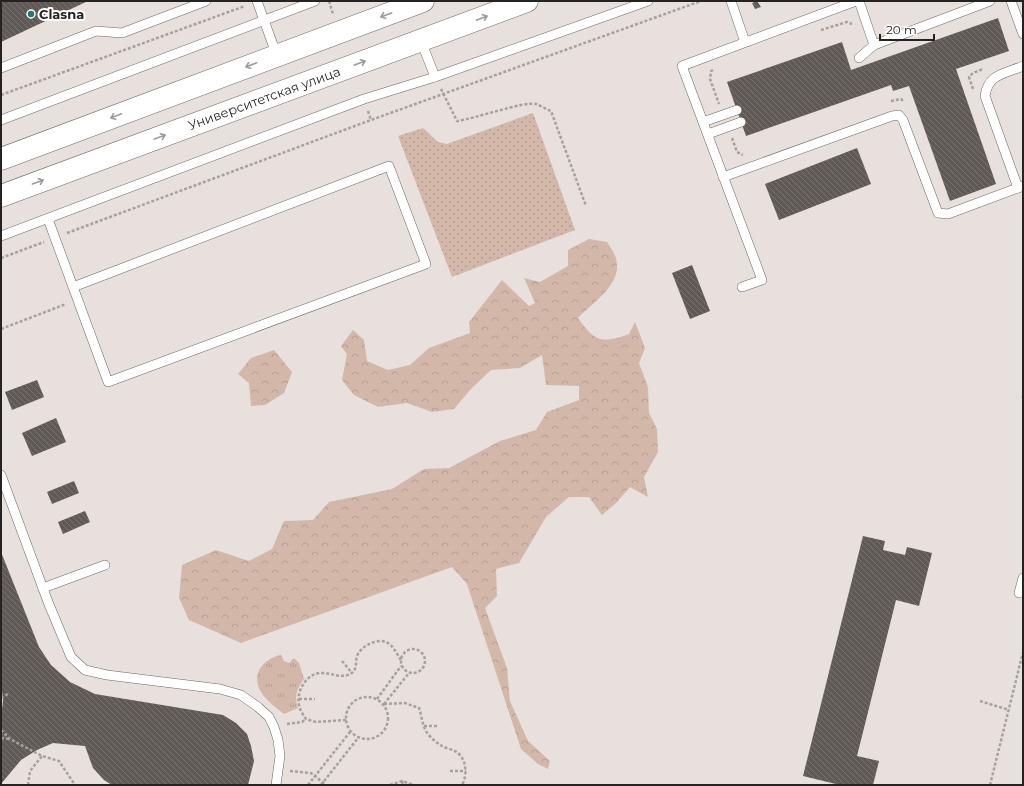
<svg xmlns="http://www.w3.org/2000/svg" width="1024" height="786" viewBox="0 0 1024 786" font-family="Montserrat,sans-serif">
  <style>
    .grass { fill: url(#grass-dots) }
    .forest { fill: url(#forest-crowns) }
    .park { fill: url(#park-tufts) }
    .building { fill: url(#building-back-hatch) }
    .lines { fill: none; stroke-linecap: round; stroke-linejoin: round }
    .service-casing { stroke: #6d6662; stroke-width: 10 }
    .secondary-casing { stroke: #6d6662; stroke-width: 23 }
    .path { stroke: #a7a19e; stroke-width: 2.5; stroke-dasharray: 3 2; stroke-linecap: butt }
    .service { stroke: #fff; stroke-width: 9 }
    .secondary { stroke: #fff; stroke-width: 22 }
    .oneway { stroke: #9d9c9b }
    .poi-dot { fill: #2b7576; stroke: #fff; stroke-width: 1.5 }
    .labels { text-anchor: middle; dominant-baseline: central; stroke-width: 4; stroke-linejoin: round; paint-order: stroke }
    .poi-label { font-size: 13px; font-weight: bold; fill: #252321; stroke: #fff; text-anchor: start }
    .street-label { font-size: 13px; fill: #252321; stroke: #fff }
  </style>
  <defs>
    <pattern id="grass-dots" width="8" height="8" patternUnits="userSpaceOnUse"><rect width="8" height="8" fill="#d3b8aa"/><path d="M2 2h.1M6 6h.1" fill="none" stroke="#b59e92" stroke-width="1.8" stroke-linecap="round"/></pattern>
    <pattern id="forest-crowns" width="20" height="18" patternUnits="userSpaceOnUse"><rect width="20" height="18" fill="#d3b8aa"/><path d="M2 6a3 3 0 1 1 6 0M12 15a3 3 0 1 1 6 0" fill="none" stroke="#b59e92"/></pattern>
    <pattern id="park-tufts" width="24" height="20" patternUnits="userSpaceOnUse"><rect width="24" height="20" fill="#d3b8aa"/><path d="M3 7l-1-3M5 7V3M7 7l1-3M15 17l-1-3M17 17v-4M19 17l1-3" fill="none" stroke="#b59e92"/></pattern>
    <pattern id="building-back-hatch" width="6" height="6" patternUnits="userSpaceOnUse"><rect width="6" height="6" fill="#605955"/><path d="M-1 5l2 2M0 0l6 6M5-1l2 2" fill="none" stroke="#78726f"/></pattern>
  </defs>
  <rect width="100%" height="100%" fill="#e8e0dc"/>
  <path class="grass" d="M 533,113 L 575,230 L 452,277 L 398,136 L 423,128 L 438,142 L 447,144 Z"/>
  <g class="forest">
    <path d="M 589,239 L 607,242 C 610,247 615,253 616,259 C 623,284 593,302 578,318 C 595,342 601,344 629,334 L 635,322 L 645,348 L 639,363 L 648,387 L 649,413 L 657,429 L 658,452 L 644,477 L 648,497 L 630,487 L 616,503 L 602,515 L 589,497 L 569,497 L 546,517 L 519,563 L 496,569 L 497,596 L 485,608 L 507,668 L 510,701 L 528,741 L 550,761 L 548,769 L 538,764 L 521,749 L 467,584 L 452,567 L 241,643 L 189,620 L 179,598 L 182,565 L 216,550 L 249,561 L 272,549 L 284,521 L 313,520 L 329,502 L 392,489 L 424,469 L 449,468 L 500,441 L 536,430 L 547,412 L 579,400 L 579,386 L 546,385 L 542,355 L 520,368 L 491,370 L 470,390 L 454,409 L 432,412 L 407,403 L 378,407 L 354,395 L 342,380 L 347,354 L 341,346 L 353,330 L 364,340 L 367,361 L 388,370 L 410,365 L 429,348 L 470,333 L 469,322 L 502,280 L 529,306 L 535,303 L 524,278 L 540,282 L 568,266 L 568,250 Z"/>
    <path d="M 274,350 L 292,372 L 284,393 L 265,405 L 251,406 L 249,383 L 238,374 L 251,358 Z"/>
  </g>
  <path class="park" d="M 281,655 L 284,661 L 289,663 L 294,658 L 299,663 L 304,679 C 297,688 294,697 298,708 L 284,714 C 277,708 268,702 263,695 C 249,676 262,659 281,655 Z"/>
  <g class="building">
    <path d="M 1,1 L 88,1 L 1,42 Z"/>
    <path d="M 757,1 L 761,7 L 755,9 L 752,3 Z"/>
    <path d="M 998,18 L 1009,51 L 956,69 L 996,184 L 950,201 L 909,86 L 893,91 L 891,85 L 746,136 L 727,82 L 842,42 L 851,70 Z"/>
    <path d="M 857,148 L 871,184 L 779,220 L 765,184 Z"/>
    <path d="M 692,265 L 710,311 L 690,319 L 672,273 Z"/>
    <path d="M 37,380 L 44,397 L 12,410 L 5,392 Z"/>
    <path d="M 56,418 L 66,442 L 32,456 L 22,433 Z"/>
    <path d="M 74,481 L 79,493 L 52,504 L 47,492 Z"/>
    <path d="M 85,511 L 90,522 L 63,534 L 58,522 Z"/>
    <path d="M 863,536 L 885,541 L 883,550 L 905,555 L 907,547 L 932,553 L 919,606 L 896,600 L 857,756 L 879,761 L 873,785 L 840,785 L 803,776 Z"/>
    <path d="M 1,552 L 39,647 L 51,665 L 70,682 L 95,694 L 223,715 L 236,723 L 247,734 L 251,746 L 254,761 L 248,785 L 112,785 L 104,780 L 93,768 L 85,746 L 53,743 L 37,750 L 21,760 L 1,784 L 1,719 L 3,700 L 1,683 Z"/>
  </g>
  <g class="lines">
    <g class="service-casing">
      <g id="service">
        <path d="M 257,1 L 277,56"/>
        <path d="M 731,1 L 745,42"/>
        <path d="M 859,1 L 874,45"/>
        <path d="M 1011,1 L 1023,34"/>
        <path d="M 421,41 L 435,77"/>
        <path d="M 859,58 L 874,45 L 990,1"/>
        <path d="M 1,68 L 96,31 L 122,33 L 206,1"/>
        <path d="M 1,120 L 315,1"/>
        <path d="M 703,122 L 737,110"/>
        <path d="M 708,134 L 741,122"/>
        <path d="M 723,177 L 892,116 L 899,115 L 903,120 L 938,213 L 948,214 L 1023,186"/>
        <path d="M 1018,188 L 985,96 C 988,74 1004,74 1023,66"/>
        <path d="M 48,219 L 108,382 L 426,264 L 389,166 L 73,287"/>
        <path d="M 1,236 L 364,99 L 435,77 L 648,1"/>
        <path d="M 742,287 L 762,280 L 682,66 L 856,1"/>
        <path d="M 1,475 L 48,602 L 71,657 L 85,670 L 107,675 L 220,689 L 241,695 L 258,707 L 269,717 L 274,727 L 278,740 L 280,756 L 276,785"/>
        <path d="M 43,588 L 105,565"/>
        <path d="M 1019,593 L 1023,578"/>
      </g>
    </g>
    <g class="secondary-casing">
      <g id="secondary">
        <path d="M 1,159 L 423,1"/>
        <path d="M 1,196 L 527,1"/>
      </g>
    </g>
    <g class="path">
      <path d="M 329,1 L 333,14"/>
      <path d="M 821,30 L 847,22 L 852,24"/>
      <path d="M 713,70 L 711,71 L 710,79 L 719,104"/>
      <path d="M 441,89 L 457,121 C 474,119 524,101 536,104 C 541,106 546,109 551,111 L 586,206"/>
      <path d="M 973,89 L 969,77 L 973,73 L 983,69"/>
      <path d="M 1,95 L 245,6"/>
      <path d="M 891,101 L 901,99 L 904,102"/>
      <path d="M 368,111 L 371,120"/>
      <path d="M 732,138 L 737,152 L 743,155"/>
      <path d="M 67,233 L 371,120 L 701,1"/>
      <path d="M 1,258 L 44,242"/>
      <path d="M 1,329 L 66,304"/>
      <path d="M 1022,396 L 1023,397"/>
      <circle cx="413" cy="661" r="12"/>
      <path d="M 342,661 L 352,673"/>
      <circle cx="367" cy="718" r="21"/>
      <path d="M 1,698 L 8,694"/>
      <path d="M 299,699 L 315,699"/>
      <path d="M 377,699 L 401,666"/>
      <path d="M 980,701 L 1009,710"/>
      <path d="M 384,704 L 405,703 L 419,708 C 422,716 422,727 428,734 C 432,739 437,743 442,746 C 447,749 454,749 459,754 C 467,762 467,776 462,785"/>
      <path d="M 384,704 L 409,673"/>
      <path d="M 346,720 L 316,722 L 306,719 C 303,715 300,710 299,705 C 296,692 306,674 320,673 C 330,672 340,679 350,674 C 358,670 355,663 357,656 C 361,646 378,637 388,643 C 394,647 397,654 401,660"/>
      <path d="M 287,724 L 302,722 L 306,719"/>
      <path d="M 424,726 L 439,726"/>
      <path d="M 1,730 L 10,739 L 42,756 L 59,761 L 75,785"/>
      <path d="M 1,738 L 10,739"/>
      <path d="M 290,771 L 311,773 L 326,785"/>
      <path d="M 450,771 L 466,771"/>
      <path d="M 402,781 L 403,785"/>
      <path d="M 28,785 L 30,771 L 42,756"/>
      <path d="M 308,785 L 350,732"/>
      <path d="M 321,785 L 358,738"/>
      <path d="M 390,785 L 402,781 L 414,785"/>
      <path d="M 990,785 L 1023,652"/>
    </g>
    <use href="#service" class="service"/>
    <use href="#secondary" class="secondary"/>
  </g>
  <defs><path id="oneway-shaft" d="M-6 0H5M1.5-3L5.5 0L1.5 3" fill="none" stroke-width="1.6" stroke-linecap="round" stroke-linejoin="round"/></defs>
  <g class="oneway">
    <use href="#oneway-shaft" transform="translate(386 15) rotate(160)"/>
    <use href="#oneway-shaft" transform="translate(482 18) rotate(-21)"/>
    <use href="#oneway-shaft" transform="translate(360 63) rotate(-20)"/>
    <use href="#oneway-shaft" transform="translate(251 65) rotate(159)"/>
    <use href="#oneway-shaft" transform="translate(116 116) rotate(159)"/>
    <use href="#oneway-shaft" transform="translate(160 137) rotate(-20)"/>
    <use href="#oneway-shaft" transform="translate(38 182) rotate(-20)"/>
  </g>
  <circle class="poi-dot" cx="31" cy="14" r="4"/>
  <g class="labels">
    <g class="poi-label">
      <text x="39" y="14">Clasna</text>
    </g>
    <g class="street-label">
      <text transform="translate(264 98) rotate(-20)">Университетская улица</text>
    </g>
  </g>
  <rect width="1024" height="786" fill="none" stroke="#252321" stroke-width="4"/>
  <path d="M880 34v6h54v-6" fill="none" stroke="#252321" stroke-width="2"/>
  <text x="886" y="34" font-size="12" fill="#252321" stroke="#ffffff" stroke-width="3" paint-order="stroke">20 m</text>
</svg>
